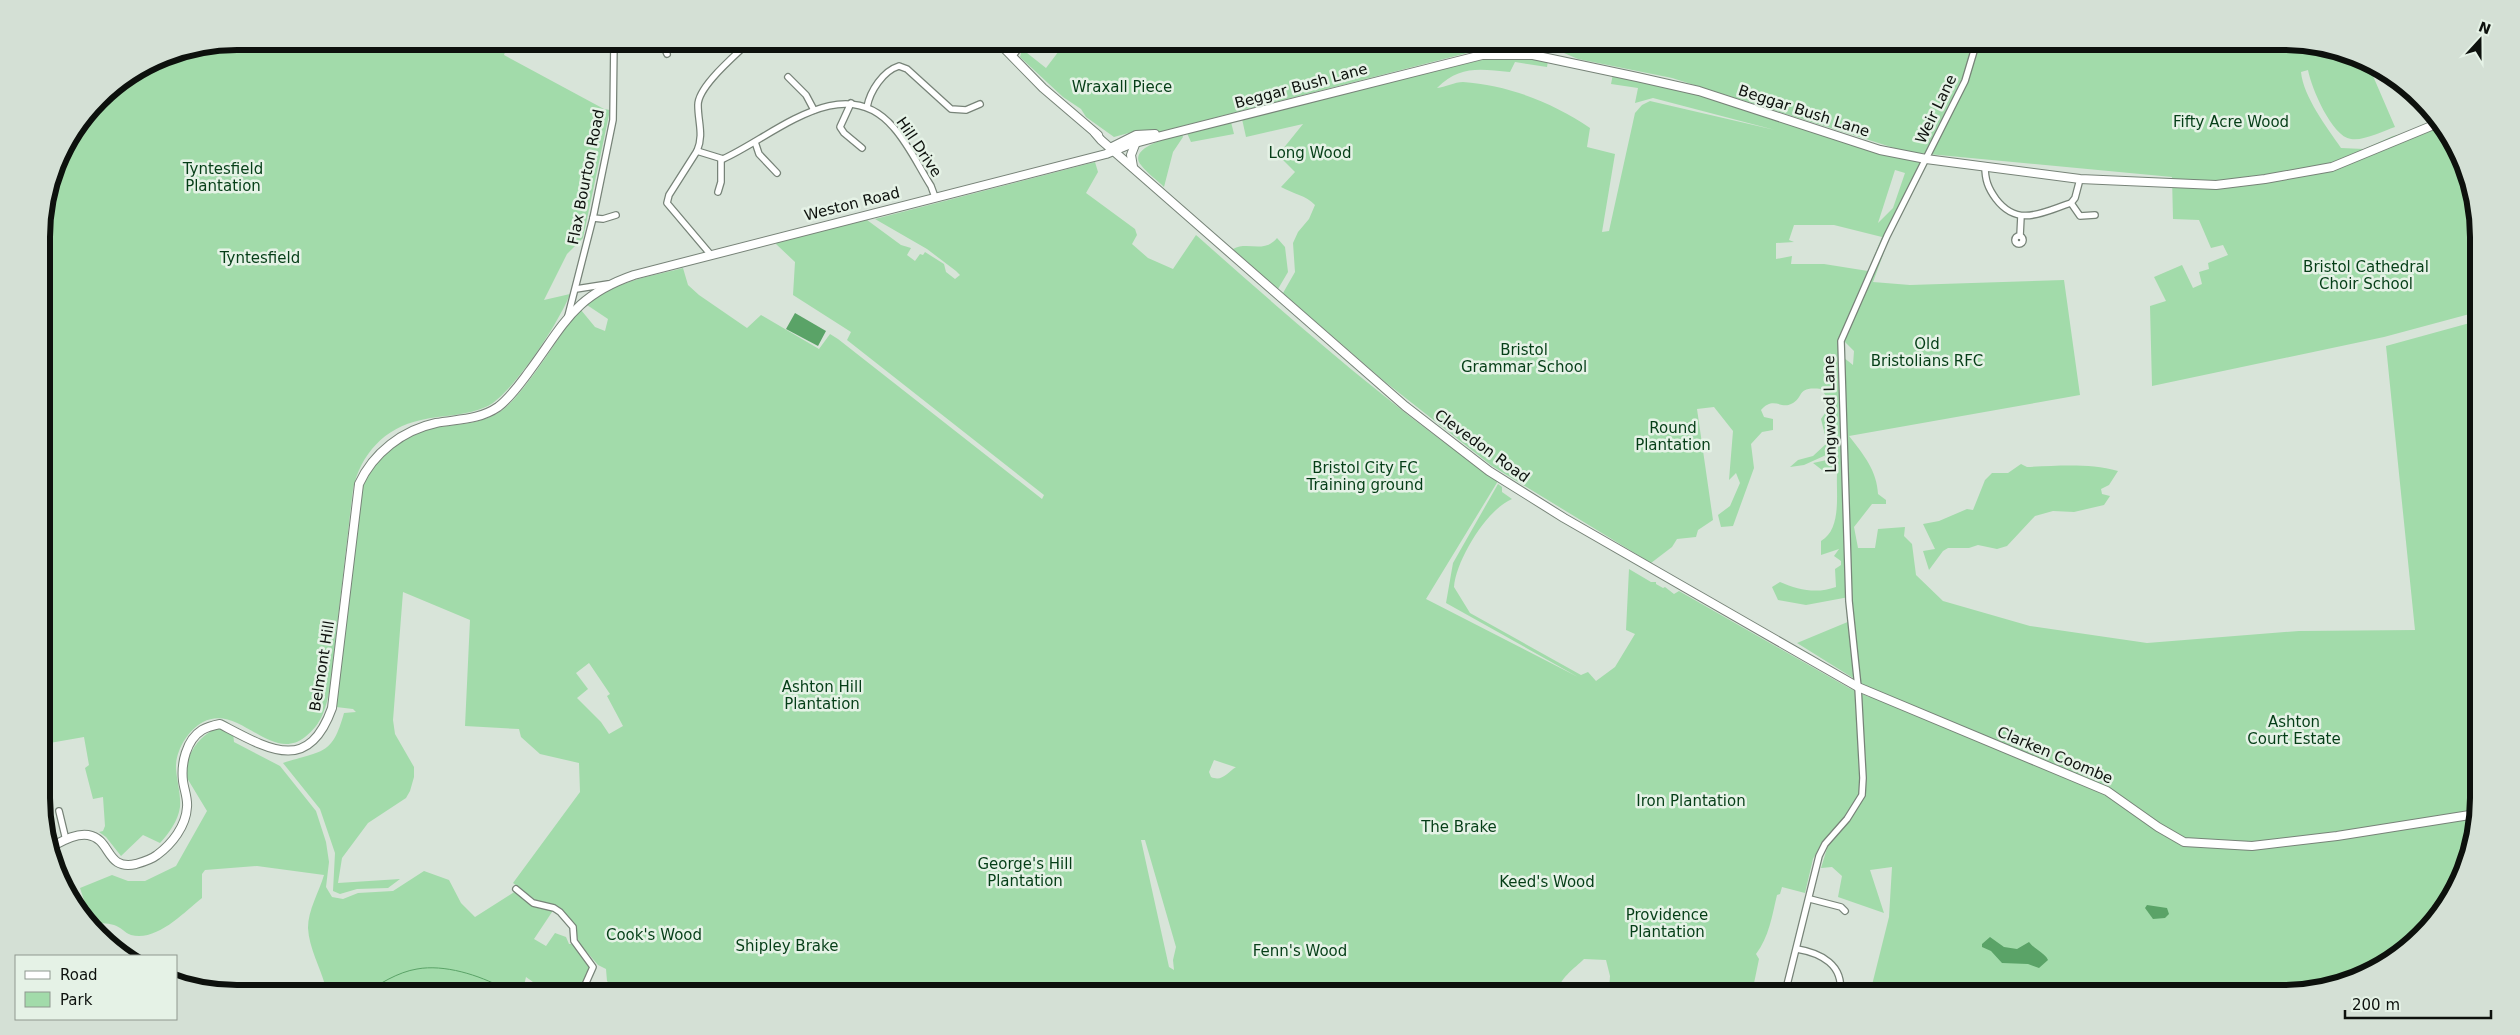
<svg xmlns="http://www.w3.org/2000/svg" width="2520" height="1035" viewBox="0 0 2520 1035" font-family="'DejaVu Sans',sans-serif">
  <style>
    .green { fill: #a2dbaa; fill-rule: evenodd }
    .water { fill: #5aa367 }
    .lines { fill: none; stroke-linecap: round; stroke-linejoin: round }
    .stream { stroke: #5aa367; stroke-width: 1 }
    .street-casing { stroke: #778378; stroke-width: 8 }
    .secondary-casing { stroke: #778378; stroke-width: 10 }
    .street { stroke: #fff; stroke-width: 5.5 }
    .secondary { stroke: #fff; stroke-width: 8 }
    .labels { text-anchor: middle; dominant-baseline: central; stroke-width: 5; stroke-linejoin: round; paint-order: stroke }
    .street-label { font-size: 15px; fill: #0d110d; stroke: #e5f2e6 }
    .park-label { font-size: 15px; fill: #053e17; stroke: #e5f2e6 }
    .rim { fill: none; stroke: #0d110d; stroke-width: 6 }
  </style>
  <rect width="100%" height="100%" fill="#d8e4d9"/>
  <g class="green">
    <path d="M 237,41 L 516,41 L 517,43 C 509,44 506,49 504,55 L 604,109 L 610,110 L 583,238 L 567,254 L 544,300 L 570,294 C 560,321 513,393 488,406 C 467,416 443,415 421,420 C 384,428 361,454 353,489 L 330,688 C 326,708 322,724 305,737 C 271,764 239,703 203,722 C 188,730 175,751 176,769 C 177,782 181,794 180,807 C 178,821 169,833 160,843 L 143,835 L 121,856 L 106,837 L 99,832 L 103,831 L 105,826 L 103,797 L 93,799 L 85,768 L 89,765 L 84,737 L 44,744 L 42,224 L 62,150 L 108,90 L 162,56 Z"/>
    <path d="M 1064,41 L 1535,41 L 1532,51 L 1479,50 L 1159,132 L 1136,131 L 1114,137 L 1086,117 L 1081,109 L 1063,97 L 1020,57 L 1022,49 L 1046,68 L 1065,43 Z"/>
    <path d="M 1536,41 L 2283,41 L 2346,52 L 2367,62 L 2395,127 C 2383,131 2364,141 2351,139 C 2332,137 2311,87 2308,70 L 2301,72 C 2303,96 2327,128 2341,148 L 2364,149 L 2393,136 L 2442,125 L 2464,162 L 2477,211 L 2477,312 L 2384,337 L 2152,386 L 2150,306 L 2166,301 L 2154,277 L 2182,265 L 2193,288 L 2202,284 L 2199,272 L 2209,269 L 2208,263 L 2228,255 L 2223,245 L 2211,248 L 2199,220 L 2173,219 L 2172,177 L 1907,152 L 1672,78 L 1578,59 Z"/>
    <path d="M 1512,58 L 1548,61 L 1547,67 L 1515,62 L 1510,72 C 1480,69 1460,65 1437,88 C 1445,87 1455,82 1463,82 C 1508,85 1554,103 1590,128 L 1587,147 L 1615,154 L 1602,232 L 1609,231 L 1635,113 L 1642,105 L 1650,101 L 1775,130 L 1653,98 L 1635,103 L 1638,88 L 1611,84 L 1613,74 L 1668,85 L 1883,153 L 1926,163 L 1892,230 L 1873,282 L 1910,285 L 2064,280 L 2080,395 L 1849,436 C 1864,455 1877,471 1878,494 L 1886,500 L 1886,504 L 1872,504 L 1854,527 L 1858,548 L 1875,548 L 1878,529 L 1905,527 L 1904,536 L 1912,544 L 1916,575 L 1943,601 L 2030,626 L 2147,643 L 2299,631 L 2415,630 L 2386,346 L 2477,321 L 2479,798 L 2468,861 L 2438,917 L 2402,953 L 2346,983 L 2296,993 L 1870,993 L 1889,917 L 1892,867 L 1870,870 L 1884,913 L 1838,897 L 1842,876 L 1832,867 L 1821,868 L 1829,842 L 1822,843 L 1813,859 L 1805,893 L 1782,887 L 1780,894 L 1777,895 C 1772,916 1769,937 1756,954 L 1759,959 L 1752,993 L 1602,993 L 1609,990 L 1610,976 L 1606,960 L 1584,959 C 1575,968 1558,979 1558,993 L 618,994 L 607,981 L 606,969 L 598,965 L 579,943 L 573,924 L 563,910 L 555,906 L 538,902 L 513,883 L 580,792 L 579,763 L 540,754 L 521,737 L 519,729 L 465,726 L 470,620 L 403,592 L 393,720 L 395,734 L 414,767 L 414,777 L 410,791 L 406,798 L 368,823 L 342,858 L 338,883 L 400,879 L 388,888 L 357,889 L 340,894 L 333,891 L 335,853 L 320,809 L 283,763 C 323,750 332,756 344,713 L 356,712 L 353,709 L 336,707 L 363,486 C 373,457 400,433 432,428 C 456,424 480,425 501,411 C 521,398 555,342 571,321 L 581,310 L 595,327 L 605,331 L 608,319 L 587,305 C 615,281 648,277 683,268 L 688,285 L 699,295 L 747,328 L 761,315 L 819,349 L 830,334 L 838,339 L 1042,499 L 1044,495 L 847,340 L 851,332 L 793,295 L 795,262 L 776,244 L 777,242 L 867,220 L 901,245 L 911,248 L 907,255 L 915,261 L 920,254 L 923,255 L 925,252 L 944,264 L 946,272 L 955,279 L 960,275 L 956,271 L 927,249 L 875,219 L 1095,162 L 1098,172 L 1086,193 L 1135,229 L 1137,235 L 1132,244 L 1148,258 L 1173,269 L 1196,235 C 1293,321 1391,407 1498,481 L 1426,599 L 1578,677 L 1446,603 L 1453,563 L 1498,484 L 1502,487 L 1502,492 L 1512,499 C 1487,509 1456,560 1454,587 L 1470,613 L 1581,675 L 1588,672 L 1596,681 L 1615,667 L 1635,634 L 1626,630 L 1629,569 L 1651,582 L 1656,582 L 1656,584 L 1663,588 L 1665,587 L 1674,594 L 1679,591 L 1849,688 L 1869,697 L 1869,688 L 1797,643 L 1850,621 L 1849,597 L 1806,605 L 1778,600 L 1772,587 L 1780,582 C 1798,590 1817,594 1836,587 L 1835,569 L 1841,565 L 1841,561 L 1834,556 L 1839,549 L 1821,555 L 1821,541 C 1842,529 1836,494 1837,473 L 1822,470 L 1813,463 L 1836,458 L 1835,451 L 1804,465 L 1790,467 L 1798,460 L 1813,456 L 1827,443 L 1821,419 L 1828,409 L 1826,396 L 1821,389 C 1795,386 1805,398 1791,404 C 1781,409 1773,396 1761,410 L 1764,417 L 1773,419 L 1773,430 L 1762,432 L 1751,444 L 1754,468 L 1733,526 L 1721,527 L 1718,515 L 1730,506 L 1740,483 L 1736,473 L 1729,480 L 1733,431 L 1714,407 L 1697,409 L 1713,520 L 1698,530 L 1696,537 L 1677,539 L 1672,547 L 1651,563 L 1492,466 L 1384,381 L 1283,293 L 1295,272 L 1293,243 L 1298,232 L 1309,219 L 1315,205 C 1306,195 1293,194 1281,187 L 1295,172 L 1278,155 L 1303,124 L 1246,137 L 1242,119 L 1468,61 ZM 1895,170 L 1905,173 L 1893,208 L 1878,223 ZM 1794,225 L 1834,225 L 1882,237 L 1868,271 L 1824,264 L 1791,264 L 1792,256 L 1776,259 L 1776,243 L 1794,242 L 1789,240 ZM 1840,337 L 1854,351 L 1853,365 L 1838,353 ZM 589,663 L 610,694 L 607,696 L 623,726 L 609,734 L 601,722 L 577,698 L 588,689 L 576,673 ZM 1214,760 L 1235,767 L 1236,767 C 1227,773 1222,782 1211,777 L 1209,772 ZM 1141,840 L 1145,840 L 1176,947 L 1173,960 L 1174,970 L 1169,967 Z"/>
    <path d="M 1231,122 L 1234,134 L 1191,142 L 1187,133 Z"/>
    <path d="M 1182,134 L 1183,137 L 1173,152 L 1164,187 C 1157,180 1147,173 1141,165 C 1127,147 1172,137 1182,134 Z"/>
    <path d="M 1277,238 L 1285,247 L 1288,272 L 1278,289 L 1233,249 C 1248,241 1264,254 1277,238 Z"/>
    <path d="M 2021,464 L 2027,467 C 2058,466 2088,463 2118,471 L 2109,485 L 2101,489 L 2102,494 L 2110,496 L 2104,505 L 2074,512 L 2053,511 L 2035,516 L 2007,546 L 1997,549 L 1978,545 L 1969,548 L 1948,548 L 1943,551 L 1929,570 L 1923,551 L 1935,549 L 1923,524 L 1939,521 L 1967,509 L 1973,510 L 1985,480 L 1992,473 L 2008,473 Z"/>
    <path d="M 219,727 L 233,733 L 234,742 L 280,766 L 316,811 L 326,842 L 329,862 L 326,887 L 332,897 L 343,899 L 358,893 L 393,891 L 424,871 L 449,880 L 461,903 L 475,917 L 516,891 L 533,905 L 554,909 L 534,939 L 546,946 L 555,933 L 566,937 L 569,944 L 572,944 L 591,967 L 579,994 L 535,994 L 540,987 L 526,977 L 522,994 L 310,994 L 325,985 C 320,967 309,948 308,928 C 308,910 319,892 324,875 L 257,866 L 205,870 L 202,874 L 202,898 C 184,912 157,942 131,935 C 125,933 121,927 114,925 C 107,923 99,923 91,922 L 80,888 L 112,875 L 128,881 L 145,881 L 176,866 L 207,811 L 184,773 C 190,751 197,737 219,727 Z"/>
  </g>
  <g class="water">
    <path d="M 795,313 L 826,331 L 818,346 L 786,329 Z"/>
    <path d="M 2147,905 L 2167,908 L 2169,914 L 2165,918 L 2153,919 L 2145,908 Z"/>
    <path d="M 1990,937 L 2004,947 L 2017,949 L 2029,942 C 2035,950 2045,953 2048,960 L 2039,968 L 2028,964 L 2002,963 L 1991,951 L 1982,947 L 1982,944 Z"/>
  </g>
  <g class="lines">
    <path class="stream" d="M 364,994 C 379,984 398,972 417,969 C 444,964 479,975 503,988"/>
    <g class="street-casing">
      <g id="street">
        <path d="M 667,54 L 665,49 L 670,41"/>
        <path d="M 1012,57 L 1024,41"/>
        <path d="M 788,77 L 806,95 L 814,110"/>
        <path d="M 851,103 L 840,127 L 844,133 L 862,148"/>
        <path d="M 867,107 C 870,91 883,71 899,66 L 907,69 L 951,109 L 966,110 L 980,104"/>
        <path d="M 755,142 L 759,154 L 777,173"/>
        <path d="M 697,151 C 704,135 698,122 698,105 C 698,86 736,55 750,41"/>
        <path d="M 1985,166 C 1985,180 1988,188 1996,199 C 2018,228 2043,212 2071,203 L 2075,198 L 2080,179"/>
        <path d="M 718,192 L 721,182 L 721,160"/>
        <path d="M 2071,203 L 2080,216 L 2095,215"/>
        <path d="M 593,218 L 603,219 L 616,215"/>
        <circle cx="2019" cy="240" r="4"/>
        <path d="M 2020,236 L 2021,216"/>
        <path d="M 711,255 L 667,203 L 669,195 L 697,151 L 723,159 C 774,136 844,68 894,128 C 909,145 919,167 931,186 L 935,197"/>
        <path d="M 576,289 L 608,284"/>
        <path d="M 568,316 L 593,218 L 613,120 L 614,41"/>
        <path d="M 59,811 L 66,840"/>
        <path d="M 516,889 L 533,903 L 554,908 L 560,912 L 573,927 L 574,941 L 593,967 L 581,994"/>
        <path d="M 1810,899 L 1841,907 L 1845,911"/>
        <path d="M 1797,949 C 1821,953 1844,965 1840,993"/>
        <path d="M 1785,993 L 1819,856 L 1825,844 L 1847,819 L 1862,795 L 1863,778 L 1858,687 L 1849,601 L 1841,341 L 1887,236 L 1965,81 L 1977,41"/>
      </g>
    </g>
    <g class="secondary-casing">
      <g id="secondary">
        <path d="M 997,41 L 1043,88 L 1098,135"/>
        <path d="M 1095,133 L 1101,140 L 1405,406 L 1489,471 L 1564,518 L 1858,687 L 2107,791 L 2158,827 L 2184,842 L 2252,846 L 2337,836 L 2476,814"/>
        <path d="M 1112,147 L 1136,135 L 1155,134"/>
        <path d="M 1133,167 L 1131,155 L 1136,142"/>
        <path d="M 49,848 C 61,842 75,833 88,835 C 112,839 105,871 136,864 C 143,862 152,859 157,855 C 172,844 186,826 187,807 C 188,799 184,789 183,781 C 181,764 186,740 202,730 C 207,727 215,725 220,724 C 268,749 308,775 332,708 L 359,484 C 373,453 403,430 436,423 C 458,419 479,420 498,407 C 510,398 519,385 528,373 C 564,325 573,296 634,275 L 1106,154 L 1128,145 L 1161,136 L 1482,55 L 1533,55 L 1637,77 L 1699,91 L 1880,150 L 1926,159 L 2080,179 L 2216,185 L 2265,179 L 2332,167 L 2441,122"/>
      </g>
    </g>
    <use href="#street" class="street"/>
    <use href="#secondary" class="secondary"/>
  </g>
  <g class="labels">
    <g class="street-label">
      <text transform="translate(1301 86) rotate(-15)">Beggar Bush Lane</text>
      <text transform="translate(1936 109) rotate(-64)">Weir Lane</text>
      <text transform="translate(1804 111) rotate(18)">Beggar Bush Lane</text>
      <text transform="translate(919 147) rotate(56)">Hill Drive</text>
      <text transform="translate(586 177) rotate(-79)">Flax Bourton Road</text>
      <text transform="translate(852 204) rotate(-14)">Weston Road</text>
      <text transform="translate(1830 414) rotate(-91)">Longwood Lane</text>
      <text transform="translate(1482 446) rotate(36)">Clevedon Road</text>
      <text transform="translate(322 666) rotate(-81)">Belmont Hill</text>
      <text transform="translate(2055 755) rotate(23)">Clarken Coombe</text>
    </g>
    <g class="park-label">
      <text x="1122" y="87">Wraxall Piece</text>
      <text x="2231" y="122">Fifty Acre Wood</text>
      <text x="1310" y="153">Long Wood</text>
      <text x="223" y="169">Tyntesfield<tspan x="223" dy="17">Plantation</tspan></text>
      <text x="260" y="258">Tyntesfield</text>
      <text x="2366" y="267">Bristol Cathedral<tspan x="2366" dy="17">Choir School</tspan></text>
      <text x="1927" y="344">Old<tspan x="1927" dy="17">Bristolians RFC</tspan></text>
      <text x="1524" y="350">Bristol<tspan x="1524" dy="17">Grammar School</tspan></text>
      <text x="1673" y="428">Round<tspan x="1673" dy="17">Plantation</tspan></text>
      <text x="1365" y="468">Bristol City FC<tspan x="1365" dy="17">Training ground</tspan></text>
      <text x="822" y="687">Ashton Hill<tspan x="822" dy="17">Plantation</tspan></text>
      <text x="2294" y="722">Ashton<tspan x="2294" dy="17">Court Estate</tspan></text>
      <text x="1691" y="801">Iron Plantation</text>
      <text x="1459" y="827">The Brake</text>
      <text x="1025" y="864">George's Hill<tspan x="1025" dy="17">Plantation</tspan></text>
      <text x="1547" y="882">Keed's Wood</text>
      <text x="1667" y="915">Providence<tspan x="1667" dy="17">Plantation</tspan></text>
      <text x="654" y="935">Cook's Wood</text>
      <text x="787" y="946">Shipley Brake</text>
      <text x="1300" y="951">Fenn's Wood</text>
    </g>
  </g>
  <path d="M0 0H2520V1035H0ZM237 50H2283A187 187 0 0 1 2470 237V798A187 187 0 0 1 2283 985H237A187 187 0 0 1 50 798V237A187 187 0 0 1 237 50Z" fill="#d4e0d5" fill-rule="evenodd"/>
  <path class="rim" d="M237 50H2283A187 187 0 0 1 2470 237V798A187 187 0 0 1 2283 985H237A187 187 0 0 1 50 798V237A187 187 0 0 1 237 50Z"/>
  <rect x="15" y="955" width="162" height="65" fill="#e5f2e6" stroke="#8f988f"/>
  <rect x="25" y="971" width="25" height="8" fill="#ffffff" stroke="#8f988f"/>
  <text x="60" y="980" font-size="15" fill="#0d110d">Road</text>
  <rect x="25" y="992" width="25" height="15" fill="#a2dbaa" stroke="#8f988f"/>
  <text x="60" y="1005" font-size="15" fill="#0d110d">Park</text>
  <g transform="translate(2480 40) rotate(21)" stroke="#e5f2e6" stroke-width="4" paint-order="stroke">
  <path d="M0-4L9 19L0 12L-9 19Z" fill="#0d110d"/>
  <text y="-8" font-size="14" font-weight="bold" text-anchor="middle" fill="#0d110d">N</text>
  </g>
  <path d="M2345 1010v8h146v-8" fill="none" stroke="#0d110d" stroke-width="2.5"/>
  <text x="2352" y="1010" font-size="15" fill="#0d110d" stroke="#e5f2e6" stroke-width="4" paint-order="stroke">200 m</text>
</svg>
